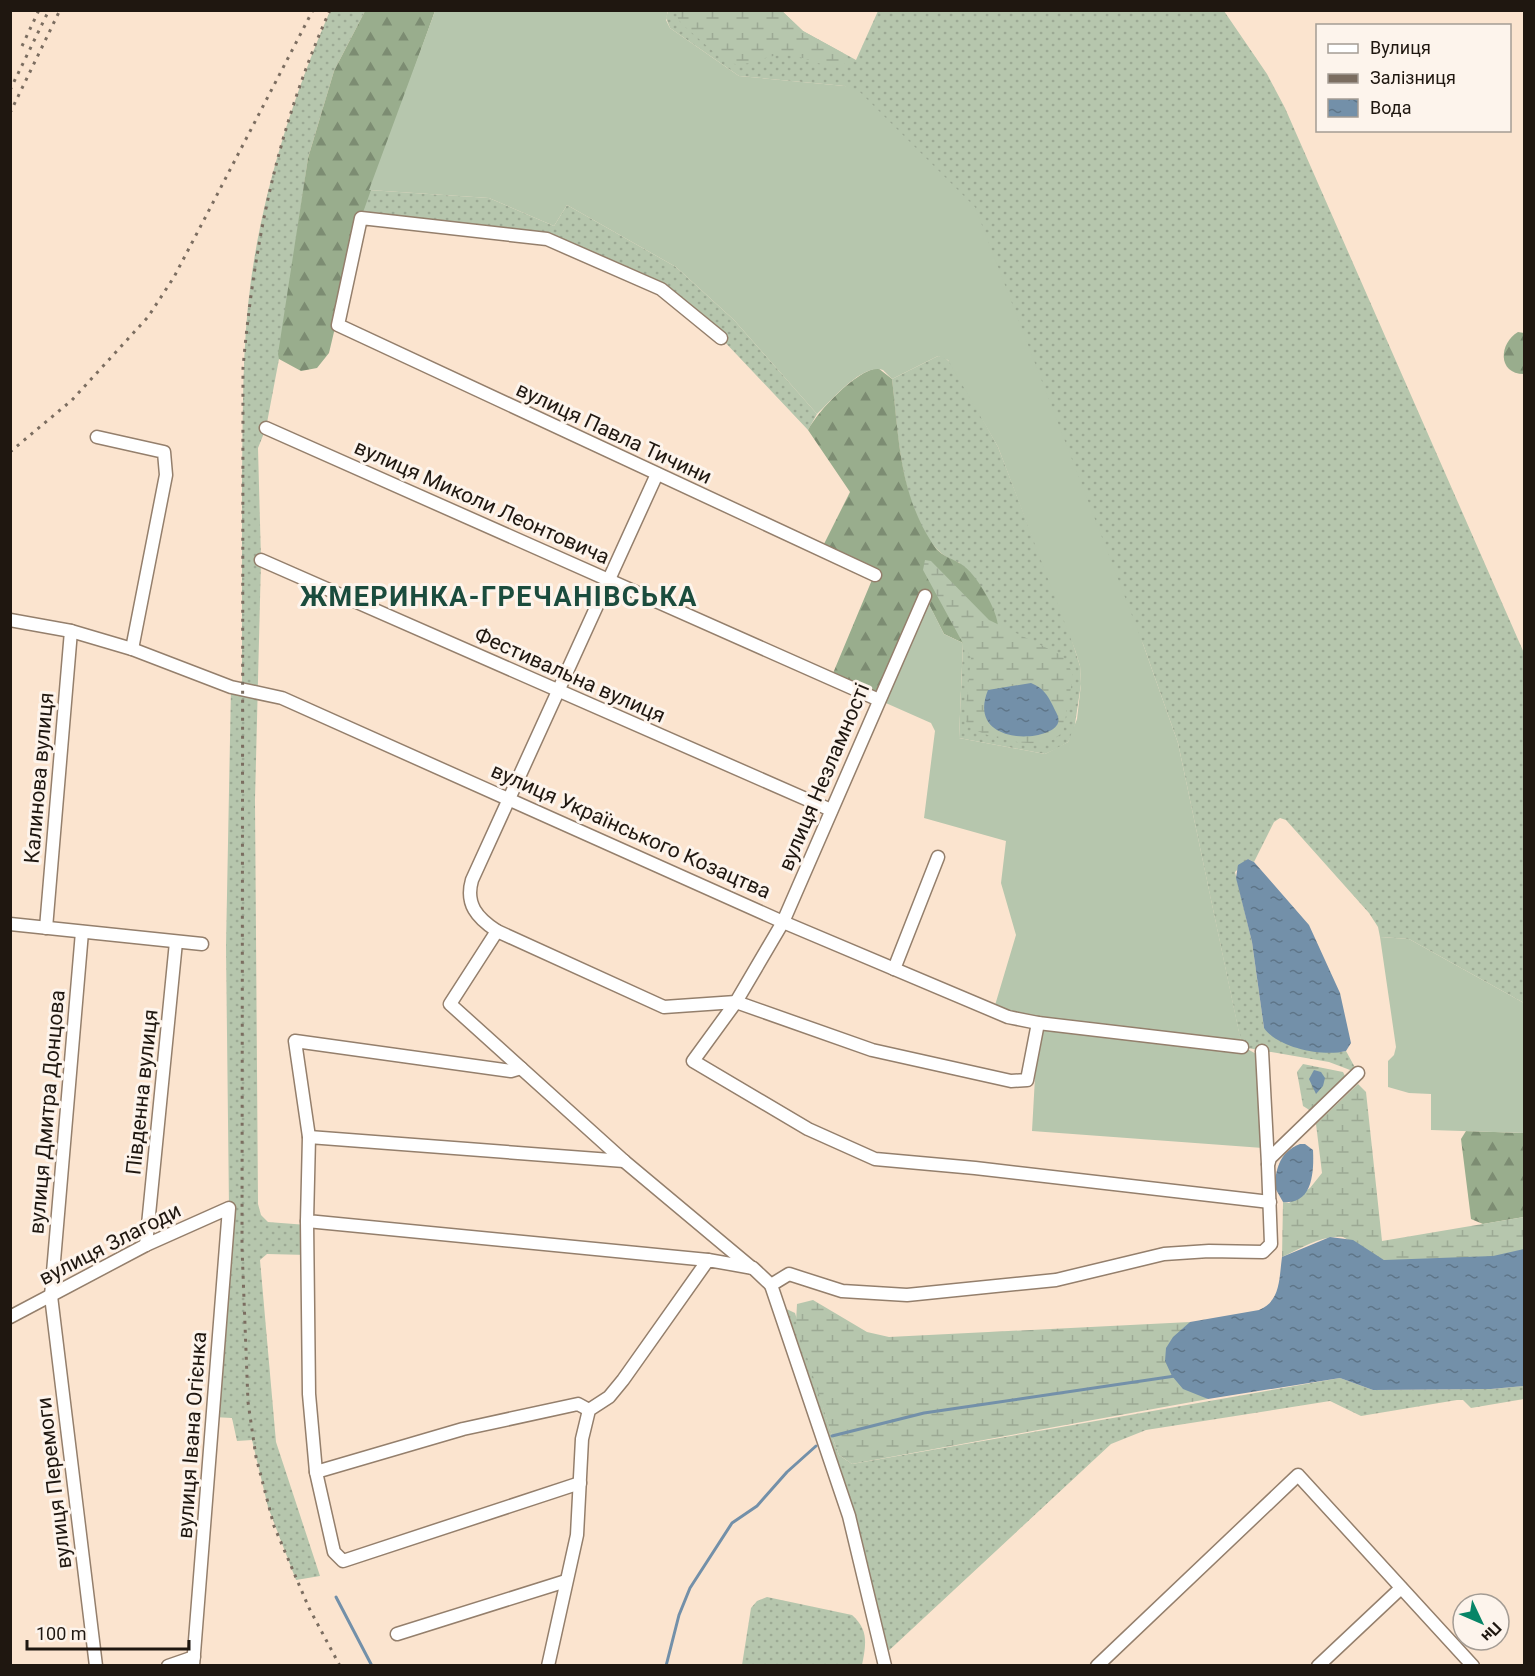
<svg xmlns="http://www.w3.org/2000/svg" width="1535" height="1676" viewBox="0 0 1535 1676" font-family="Roboto,sans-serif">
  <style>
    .grass { fill: url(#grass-dots) }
    .forest { fill: url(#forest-firs) }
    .wetland { fill: url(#wetland-marsh) }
    .garden { fill: #b6c6ad }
    .water { fill: url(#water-ripples) }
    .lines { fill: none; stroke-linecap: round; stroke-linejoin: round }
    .stream { stroke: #7390a9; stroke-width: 3 }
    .minor-casing { stroke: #947f6c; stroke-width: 15 }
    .minor { stroke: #fff; stroke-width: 12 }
    .rail { stroke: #7b6d60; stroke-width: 3; stroke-dasharray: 3 6; stroke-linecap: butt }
    .labels { text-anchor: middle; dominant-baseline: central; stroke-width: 6; stroke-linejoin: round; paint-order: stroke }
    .street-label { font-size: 21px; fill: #1f1710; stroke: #fdf4ec }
    .district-label { font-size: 27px; font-weight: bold; letter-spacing: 1.5px; fill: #1b4c3d; stroke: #fdf4ec }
  </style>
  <defs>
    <pattern id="grass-dots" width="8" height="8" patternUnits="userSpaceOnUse" patternTransform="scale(1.5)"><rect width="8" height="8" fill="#b6c6ad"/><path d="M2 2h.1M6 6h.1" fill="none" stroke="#9ca994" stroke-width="1.8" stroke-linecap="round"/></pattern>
    <pattern id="forest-firs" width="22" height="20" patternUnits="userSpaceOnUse" patternTransform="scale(1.5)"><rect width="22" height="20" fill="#99ad8d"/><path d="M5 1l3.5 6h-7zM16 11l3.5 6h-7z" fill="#7c8c72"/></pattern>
    <pattern id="wetland-marsh" width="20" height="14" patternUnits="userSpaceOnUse" patternTransform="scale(1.5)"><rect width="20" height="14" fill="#b6c6ad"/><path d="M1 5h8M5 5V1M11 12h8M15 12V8" fill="none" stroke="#9ca994"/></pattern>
    <pattern id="water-ripples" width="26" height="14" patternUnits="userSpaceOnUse" patternTransform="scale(1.5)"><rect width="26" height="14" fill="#7390a9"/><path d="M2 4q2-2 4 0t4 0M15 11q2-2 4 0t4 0" fill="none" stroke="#5e7588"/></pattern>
  </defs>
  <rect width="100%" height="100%" fill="#fbe4cf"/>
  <g class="grass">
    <path d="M 330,11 L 365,11 L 334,71 L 308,158 L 279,359 L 266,428 L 258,448 L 261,560 L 255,800 L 258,1204 L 261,1215 L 268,1222 L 307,1225 L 308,1255 L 267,1254 L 260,1260 L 276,1442 L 320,1576 L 296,1580 L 268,1507 L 252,1440 L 237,1441 L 232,1418 L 213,1417 L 229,1208 L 226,947 L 231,687 L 242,689 C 242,619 242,550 242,480 C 243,413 242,346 251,280 C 264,187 293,97 330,11 Z"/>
    <path d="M 668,11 L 782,11 L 803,31 L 856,60 L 878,11 L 1224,11 L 1267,74 L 1285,108 L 1524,653 L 1524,1003 L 1409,939 L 1380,937 L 1378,927 L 1369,913 L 1286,820 L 1280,818 L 1274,822 L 1254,862 L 1248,859 L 1235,872 L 1252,942 L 1264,1028 L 1341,1052 L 1346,1051 L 1358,1073 L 1329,1062 L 1242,1047 L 1178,743 L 1143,644 L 845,86 L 739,76 L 670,28 L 666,18 Z"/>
    <path d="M 369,190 L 489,198 L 554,226 L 567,205 L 676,267 L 734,320 L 817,414 L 808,430 L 721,338 L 678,301 L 547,239 L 361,218 Z"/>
    <path d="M 938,356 L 944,357 L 952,364 L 998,447 L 1068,628 L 1080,666 L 1081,684 L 1074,731 L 1068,742 L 1058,748 L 1045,754 L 959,738 L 963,643 L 960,563 C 901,546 898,429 892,379 Z"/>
    <path d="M 778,1305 L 795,1313 L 832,1436 L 839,1455 L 852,1464 L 1340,1378 L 1373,1390 L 1491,1389 L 1524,1386 L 1524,1399 L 1471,1408 L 1463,1400 L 1457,1400 L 1361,1416 L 1330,1401 L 1146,1430 L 1111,1444 L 883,1656 L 873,1609 Z"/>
    <path d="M 767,1597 L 852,1615 C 869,1630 866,1645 862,1665 L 742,1665 L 751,1608 L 757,1601 Z"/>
  </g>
  <g class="forest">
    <path d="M 365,11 L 435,11 L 361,218 L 329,353 L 317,368 L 301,371 L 279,359 L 278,354 L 308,158 L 334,71 Z"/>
    <path d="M 1518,332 L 1524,333 L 1524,374 C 1497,374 1499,343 1518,332 Z"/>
    <path d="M 878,368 L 892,379 C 899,437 899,492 932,543 C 940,556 949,557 961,564 C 976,573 1000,613 998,630 L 963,643 L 944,634 L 925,597 L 879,700 L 831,678 L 874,575 L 821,550 L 850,492 L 808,430 C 819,410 855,371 878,368 Z"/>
    <path d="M 1466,1131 L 1524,1133 L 1524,1217 L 1483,1224 L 1471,1219 L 1461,1139 Z"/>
  </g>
  <g class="wetland">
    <path d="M 677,10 L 782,11 L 803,31 L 843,53 L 846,62 L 842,67 C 822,69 804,54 783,55 C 761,55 746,71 724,61 L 683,25 L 678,19 Z"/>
    <path d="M 925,560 L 931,561 L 989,620 L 1059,654 L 1067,661 L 1073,676 L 1063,732 C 1058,736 1053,741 1047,742 C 1029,747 979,737 967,724 L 965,716 L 971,658 L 923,570 Z"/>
    <path d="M 1303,1064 L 1343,1072 L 1346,1078 L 1311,1111 L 1303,1106 L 1297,1072 Z"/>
    <path d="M 1358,1084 L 1366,1092 L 1382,1241 L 1524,1217 L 1524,1256 L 1396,1267 L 1343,1237 C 1321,1235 1302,1248 1282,1257 L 1283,1202 L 1289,1203 L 1310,1188 L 1322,1173 L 1316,1124 Z"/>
    <path d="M 813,1300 L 867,1332 L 889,1337 L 1190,1322 L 1176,1350 L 1195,1390 L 1208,1399 L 852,1464 L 839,1455 L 832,1436 L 796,1322 L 797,1304 Z"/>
  </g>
  <g class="garden">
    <path d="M 668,10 L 666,20 L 670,28 L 739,76 L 845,86 L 859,91 L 975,207 L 1143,644 L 1178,743 L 1242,1046 L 1258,1055 L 1263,1148 L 1032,1131 L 1038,1024 L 993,1012 L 1016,935 L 1001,883 L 1006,841 L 924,818 L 935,731 L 931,723 L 879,700 L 925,596 L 944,634 L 963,643 L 959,738 L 1045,754 L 1068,742 L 1077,719 L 1081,684 L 1080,666 L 1075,650 L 998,447 L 948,360 L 938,356 L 892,379 L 883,370 C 863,362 831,401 817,414 L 734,320 L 676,267 L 567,205 L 554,226 L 489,198 L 369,190 L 435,11 Z"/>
    <path d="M 1380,937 L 1409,939 L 1524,1003 L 1524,1133 L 1431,1130 L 1431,1094 L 1409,1093 L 1388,1087 L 1388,1061 L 1394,1055 L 1396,1047 Z"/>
  </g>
  <g class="water">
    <path d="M 1031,683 C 1043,688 1047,694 1053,706 C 1055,711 1060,717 1058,723 C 1051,743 965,747 988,690 Z"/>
    <path d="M 1248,859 L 1254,862 L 1309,925 L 1340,993 L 1351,1043 L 1346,1051 C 1323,1057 1278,1048 1264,1028 L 1252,942 L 1236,878 L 1238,865 Z"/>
    <path d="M 1314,1070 L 1321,1072 L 1325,1078 L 1323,1086 L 1316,1094 L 1309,1079 Z"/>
    <path d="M 1300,1144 L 1305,1144 L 1313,1150 C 1314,1171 1313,1205 1283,1202 L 1274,1186 C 1277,1166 1280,1152 1300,1144 Z"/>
    <path d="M 1330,1237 L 1353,1240 L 1384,1260 L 1493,1256 L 1524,1249 L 1524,1386 L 1491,1389 L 1373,1390 L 1340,1378 L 1208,1399 L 1183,1389 L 1172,1376 L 1165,1361 L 1166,1348 L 1173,1337 L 1190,1322 L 1259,1310 C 1281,1301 1279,1278 1282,1257 Z"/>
  </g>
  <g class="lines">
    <g class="stream">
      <path d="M 832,1436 L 924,1413 L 1175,1376"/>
      <path d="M 336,1597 L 372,1666"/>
      <path d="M 666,1666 L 679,1615 L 690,1588 L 732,1523 L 757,1506 L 787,1472 L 816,1446"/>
    </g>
    <g class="minor-casing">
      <g id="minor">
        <path d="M 721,338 L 661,289 L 547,239 L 361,218 L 338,325 L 875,575"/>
        <path d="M 266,428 L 879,700"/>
        <path d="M 97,437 L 164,452 L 166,475 L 132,649"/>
        <path d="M 657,474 L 472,880 C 465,904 477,918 497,931 L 664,1007 L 736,1002 L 872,1050 L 1011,1081 L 1027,1080 L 1038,1023"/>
        <path d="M 261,560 L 831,810"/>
        <path d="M 925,596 L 783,922 L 736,1002 L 693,1061 L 808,1129 L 875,1159 L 975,1168 L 1270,1202"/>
        <path d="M 10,620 L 71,631 L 132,649 L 231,687 L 282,698 L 783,922 L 1008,1017 L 1038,1023 L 1242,1047"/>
        <path d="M 10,924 L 202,944"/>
        <path d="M 46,928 L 71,631"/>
        <path d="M 497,931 L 450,1004 L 624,1161 L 752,1268"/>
        <path d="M 82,932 L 51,1296 L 96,1666"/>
        <path d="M 894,969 L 938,857"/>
        <path d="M 1262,1051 L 1268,1164"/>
        <path d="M 309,1137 L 295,1041 L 511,1071 L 521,1068"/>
        <path d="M 624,1161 L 309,1137 L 307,1221 L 708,1260"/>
        <path d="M 307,1221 L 309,1394 L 316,1472 L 463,1429 L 578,1404 L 589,1410"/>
        <path d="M 146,1245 L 176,942"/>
        <path d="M 10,1317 L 146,1245 L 229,1208 L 193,1666"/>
        <path d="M 316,1472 L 334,1552 L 343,1561 L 580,1483"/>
        <path d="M 397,1634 L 566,1581"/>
        <path d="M 168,1666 L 194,1657"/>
        <path d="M 548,1666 L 577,1535 L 582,1439 L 589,1410 L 609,1397 L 623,1380 L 708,1260 L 753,1268 L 771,1285"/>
        <path d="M 885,1666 L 849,1516 L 771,1285 L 789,1274 L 842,1291 L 907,1295 L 1056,1280 L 1164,1254 L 1209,1251 L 1263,1252 L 1271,1244 L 1268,1165 L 1270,1158 L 1358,1073"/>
        <path d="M 1097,1666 L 1298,1475 L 1473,1666"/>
        <path d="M 1318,1666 L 1401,1588"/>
      </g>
    </g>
    <use href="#minor" class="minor"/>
    <g class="rail">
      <path d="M 330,10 C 278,126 254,242 243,368 L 242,1248 L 248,1402 L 256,1457 L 274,1526 L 309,1608 L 340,1666"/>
      <path d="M 22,46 L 39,10"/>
      <path d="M 10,90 L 49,10"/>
      <path d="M 10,113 L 60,10"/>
      <path d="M 10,452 L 72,400 L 148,317 L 174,277 L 206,216 L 313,10"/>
    </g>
  </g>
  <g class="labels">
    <g class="street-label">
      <text transform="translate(614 433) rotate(25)">вулиця Павла Тичини</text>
      <text transform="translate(482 502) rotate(24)">вулиця Миколи Леонтовича</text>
      <text transform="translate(570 675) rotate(24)">Фестивальна вулиця</text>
      <text transform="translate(824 777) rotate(-67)">вулиця Незламності</text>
      <text transform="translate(39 778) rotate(-85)">Калинова вулиця</text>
      <text transform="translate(631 831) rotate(24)">вулиця Українського Козацтва</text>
      <text transform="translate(142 1092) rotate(-84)">Південна вулиця</text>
      <text transform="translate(47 1112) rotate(-85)">вулиця Дмитра Донцова</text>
      <text transform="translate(110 1244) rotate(-27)">вулиця Злагоди</text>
      <text transform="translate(192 1435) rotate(-86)">вулиця Івана Огієнка</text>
      <text transform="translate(54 1483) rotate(-97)">вулиця Перемоги</text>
    </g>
    <g class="district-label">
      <text x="499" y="597">ЖМЕРИНКА-ГРЕЧАНІВСЬКА</text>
    </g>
  </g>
  <rect width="1535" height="1676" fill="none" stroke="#1f1710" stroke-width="24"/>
  <rect x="1316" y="24" width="195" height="108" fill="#fdf4ec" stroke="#a49c94" stroke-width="1.5"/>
  <rect x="1328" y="44" width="30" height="9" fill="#ffffff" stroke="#a49c94" stroke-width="1.5"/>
  <text x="1370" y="54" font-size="18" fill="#1f1710">Вулиця</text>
  <rect x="1328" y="74" width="30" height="9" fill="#7b6d60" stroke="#a49c94" stroke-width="1.5"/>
  <text x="1370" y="84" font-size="18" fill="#1f1710">Залізниця</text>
  <rect x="1328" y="99" width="30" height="18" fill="url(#water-ripples)" stroke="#a49c94" stroke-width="1.5"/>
  <text x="1370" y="114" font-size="18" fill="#1f1710">Вода</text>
  <g transform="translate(1481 1622) rotate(134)"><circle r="28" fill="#fdf4ec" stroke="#a49c94" stroke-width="1.5"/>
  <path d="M0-4.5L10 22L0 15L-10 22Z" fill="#078567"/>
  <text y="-9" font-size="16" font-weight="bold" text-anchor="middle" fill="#1f1710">Пн</text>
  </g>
  <path d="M27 1640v9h162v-9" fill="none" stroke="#1f1710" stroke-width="3"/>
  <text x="36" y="1640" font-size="18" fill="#1f1710" stroke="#fdf4ec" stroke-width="4.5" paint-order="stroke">100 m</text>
</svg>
